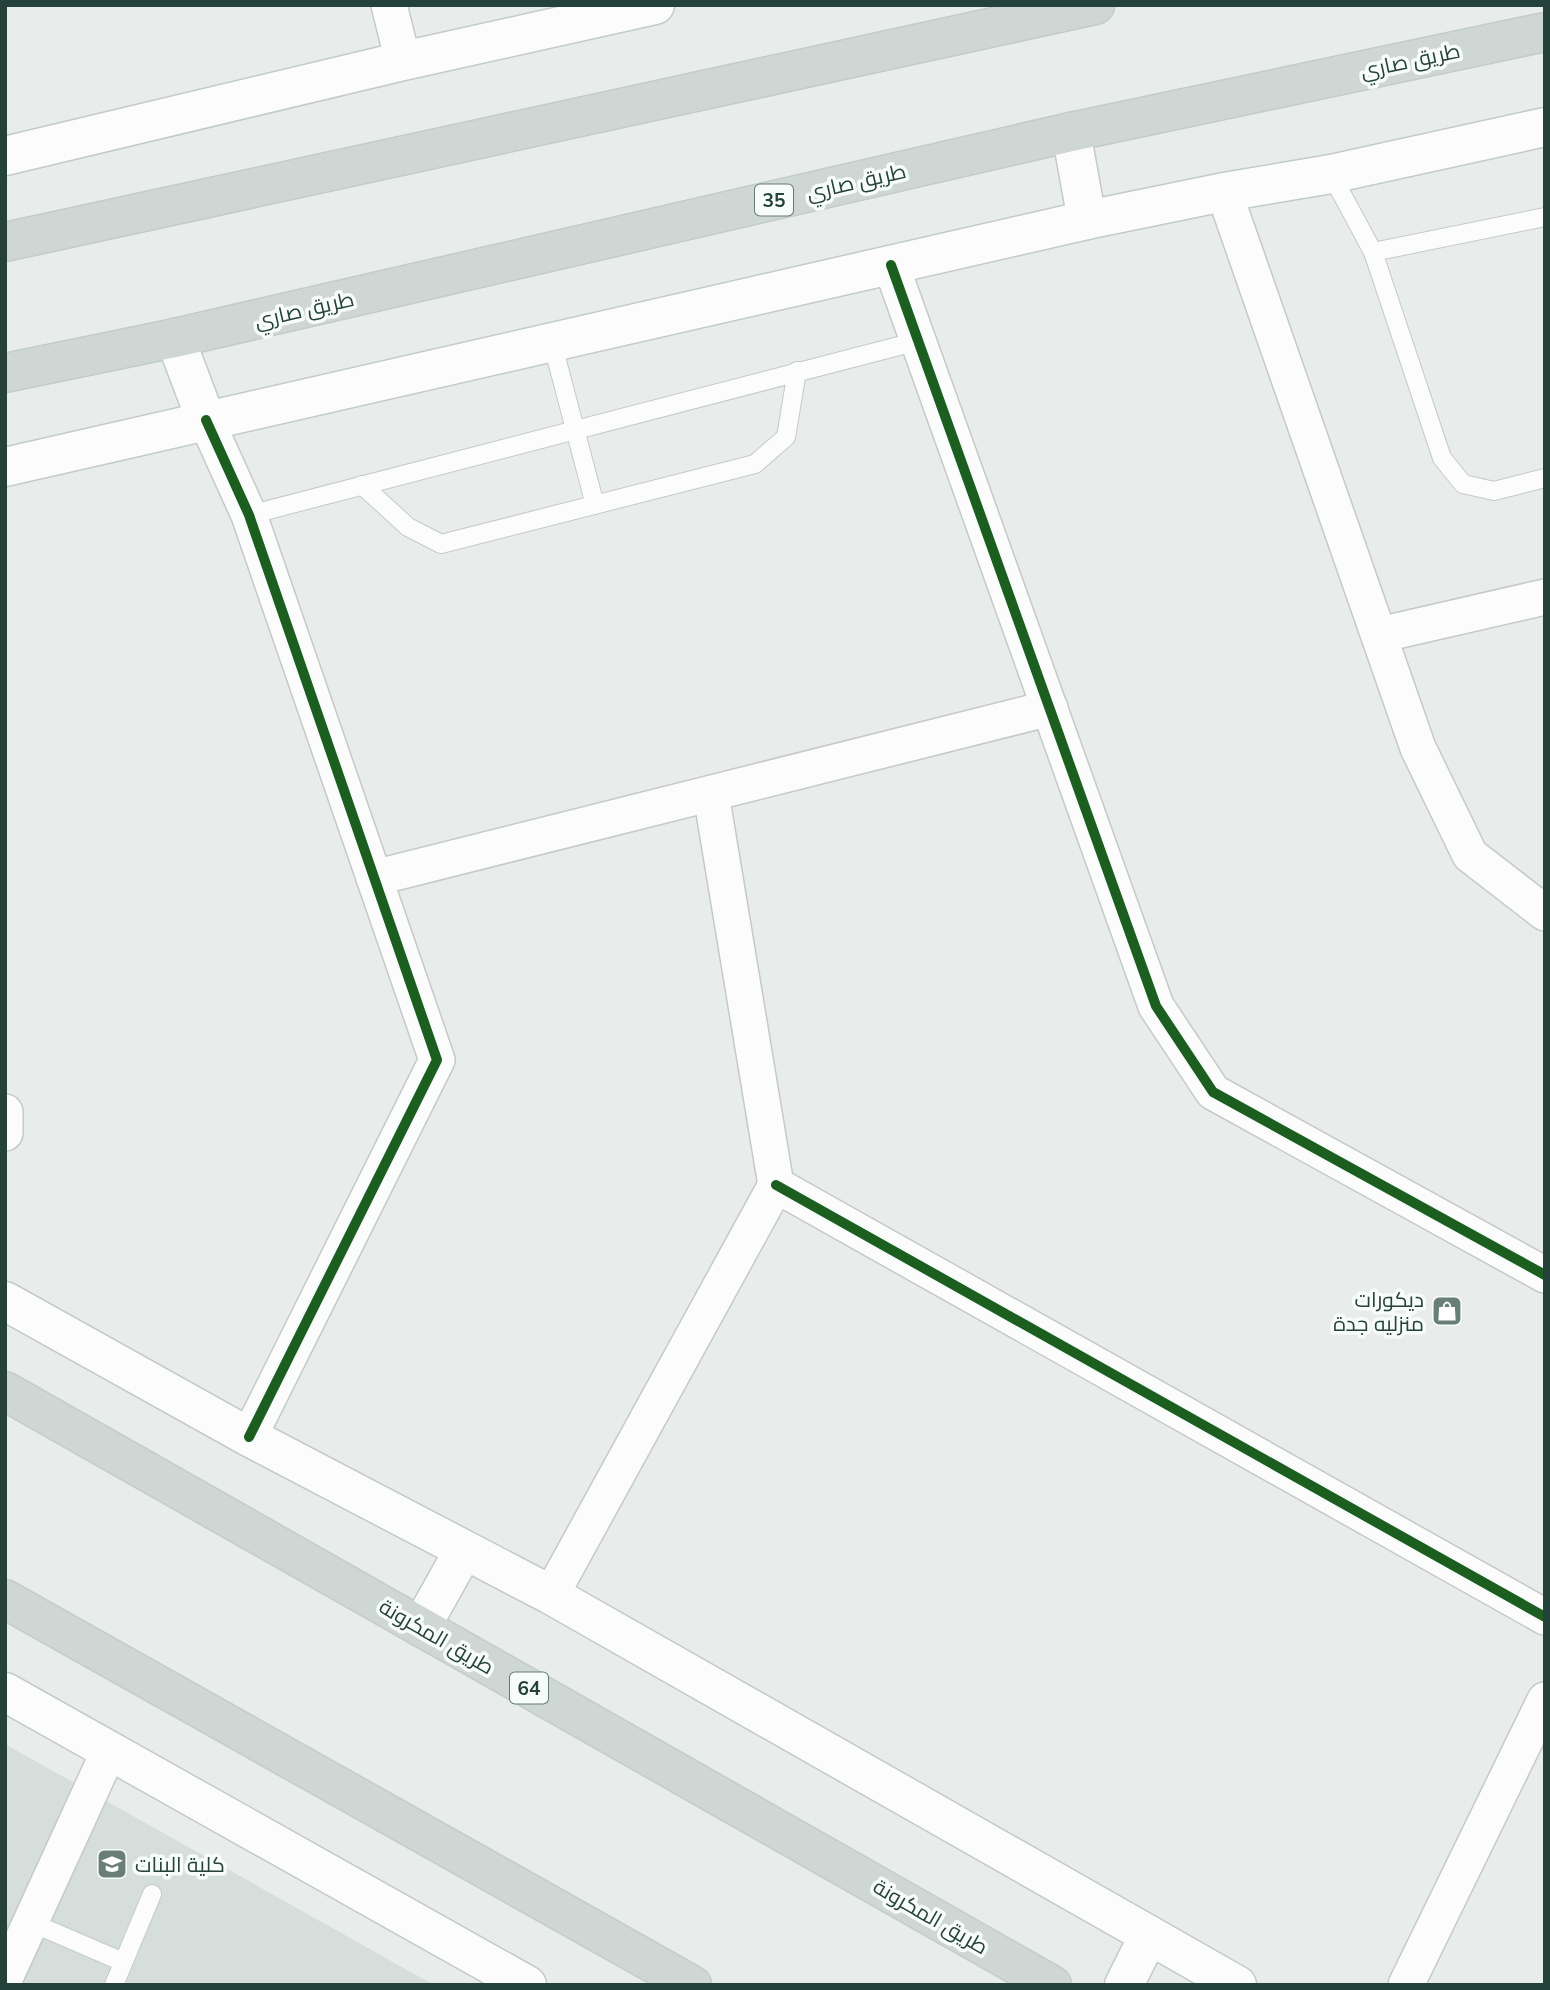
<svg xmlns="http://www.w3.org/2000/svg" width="1550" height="1990" viewBox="0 0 1550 1990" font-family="Mulish,Cairo,sans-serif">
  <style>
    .built { fill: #d6dedb }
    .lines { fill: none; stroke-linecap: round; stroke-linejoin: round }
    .lane-casing { stroke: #c5cac8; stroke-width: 20 }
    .street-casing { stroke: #c5cac8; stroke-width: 38 }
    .secondary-casing { stroke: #c3cbc8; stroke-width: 41 }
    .primary-casing { stroke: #c3ccc9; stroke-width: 41 }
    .lane { stroke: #fcfcfc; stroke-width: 18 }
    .street { stroke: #fcfcfc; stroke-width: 35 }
    .secondary { stroke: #fcfcfc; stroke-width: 38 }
    .primary { stroke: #cfd7d5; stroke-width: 38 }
    .cycleway-casing { stroke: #f7fbf9; stroke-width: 15 }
    .cycleway { stroke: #1b5e20; stroke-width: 10 }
    .labels { text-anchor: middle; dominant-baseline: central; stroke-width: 7; stroke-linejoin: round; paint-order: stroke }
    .shield { fill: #f7fbf9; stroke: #637a73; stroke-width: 2 }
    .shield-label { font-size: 19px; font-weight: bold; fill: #24423a }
    .street-label { font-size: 21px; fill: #24423a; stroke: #f7fbf9 }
    .poi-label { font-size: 21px; fill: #24423a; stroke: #f7fbf9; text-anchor: end }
  </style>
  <rect width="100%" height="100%" fill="#e8edeb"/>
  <path class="built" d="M 5,1744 L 434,1985 L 5,1985 Z"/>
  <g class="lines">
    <g class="lane-casing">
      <g id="lane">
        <path d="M 1331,174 L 1373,252 L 1442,458 L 1463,484 L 1494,491 L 1545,478"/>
        <path d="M 1373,252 L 1545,217"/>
        <path d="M 552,342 L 595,505"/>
        <path d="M 362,485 L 408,527 L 441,544 L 755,464 L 786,437 L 797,371"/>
        <path d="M 249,515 L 918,341"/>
        <path d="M 30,1922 L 123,1962"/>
        <path d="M 114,1985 L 152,1894"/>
      </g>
    </g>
    <g class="street-casing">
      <g id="street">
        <path d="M 389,5 L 403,61"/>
        <path d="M 1224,192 L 1418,748 L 1470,855 L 1545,913"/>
        <path d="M 891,265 L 1156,1006 L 1213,1092 L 1545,1275"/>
        <path d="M 206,420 L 249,515 L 437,1060 L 249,1437"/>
        <path d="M 1379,635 L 1545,597"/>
        <path d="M 374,878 L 1050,708"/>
        <path d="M 5,1112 L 5,1133"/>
        <path d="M 776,1185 L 1545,1617"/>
        <path d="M 551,1595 L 776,1185 L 711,794"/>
        <path d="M 5,1978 L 109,1751"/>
        <path d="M 1406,1985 L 1545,1700"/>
      </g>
    </g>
    <g class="secondary-casing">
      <g id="secondary">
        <path d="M 1071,132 L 1087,220"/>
        <path d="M 5,156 L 403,61 L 655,5"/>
        <path d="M 175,338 L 206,420"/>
        <path d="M 5,467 L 1087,220 L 1224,192 L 1331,174 L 1545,127"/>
        <path d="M 5,1301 L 249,1437 L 551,1595 L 1237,1985"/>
        <path d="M 421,1627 L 464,1550"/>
        <path d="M 5,1692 L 527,1985"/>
        <path d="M 1124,1985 L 1149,1935"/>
      </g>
    </g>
    <g class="primary-casing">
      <g id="primary">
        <path d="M 5,242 L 1095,5"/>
        <path d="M 5,373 L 175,338 L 1071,132 L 1545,32"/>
        <path d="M 5,1391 L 1052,1985"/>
        <path d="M 5,1599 L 692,1985"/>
      </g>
    </g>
    <use href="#lane" class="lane"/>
    <use href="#street" class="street"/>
    <use href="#secondary" class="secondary"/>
    <use href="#primary" class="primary"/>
    <g class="cycleway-casing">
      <g id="cycleway">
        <path d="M 891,265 L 1156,1006 L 1213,1092 L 1545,1275"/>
        <path d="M 206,420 L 249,515 L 437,1060 L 249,1437"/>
        <path d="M 776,1185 L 1545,1617"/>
      </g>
    </g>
    <use href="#cycleway" class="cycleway"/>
  </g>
  <defs>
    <g id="shop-square" transform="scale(1.575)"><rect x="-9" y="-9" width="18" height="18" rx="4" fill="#697e78" stroke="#f7fbf9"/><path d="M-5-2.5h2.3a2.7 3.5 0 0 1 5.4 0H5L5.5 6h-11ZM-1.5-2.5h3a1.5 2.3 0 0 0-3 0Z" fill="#fff"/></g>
    <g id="university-square" transform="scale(1.575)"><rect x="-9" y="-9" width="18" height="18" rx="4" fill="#697e78" stroke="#f7fbf9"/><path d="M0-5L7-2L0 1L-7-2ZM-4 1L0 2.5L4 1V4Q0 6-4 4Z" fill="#fff"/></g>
  </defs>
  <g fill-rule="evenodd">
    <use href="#shop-square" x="1447" y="1311"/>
    <use href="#university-square" x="112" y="1864"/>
  </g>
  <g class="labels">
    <g class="shield">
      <rect x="755" y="184.5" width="38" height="31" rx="5"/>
      <rect x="510" y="1672.5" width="38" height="31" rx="5"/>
    </g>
    <g class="shield-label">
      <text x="774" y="200">35</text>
      <text x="529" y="1688">64</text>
    </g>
    <g class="street-label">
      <text transform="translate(1410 60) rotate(-12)">طريق صاري</text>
      <text transform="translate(856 181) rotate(-13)">طريق صاري</text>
      <text transform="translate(304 309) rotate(-13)">طريق صاري</text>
      <text transform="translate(437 1636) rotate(30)">طريق المكرونة</text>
      <text transform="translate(931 1916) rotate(30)">طريق المكرونة</text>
    </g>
    <g class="poi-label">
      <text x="1424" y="1299">ديكورات<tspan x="1424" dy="24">منزليه جدة</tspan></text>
      <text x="135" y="1864" text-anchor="start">كلية البنات</text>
    </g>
  </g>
  <rect width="1550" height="1990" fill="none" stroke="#24423a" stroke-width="14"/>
</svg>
